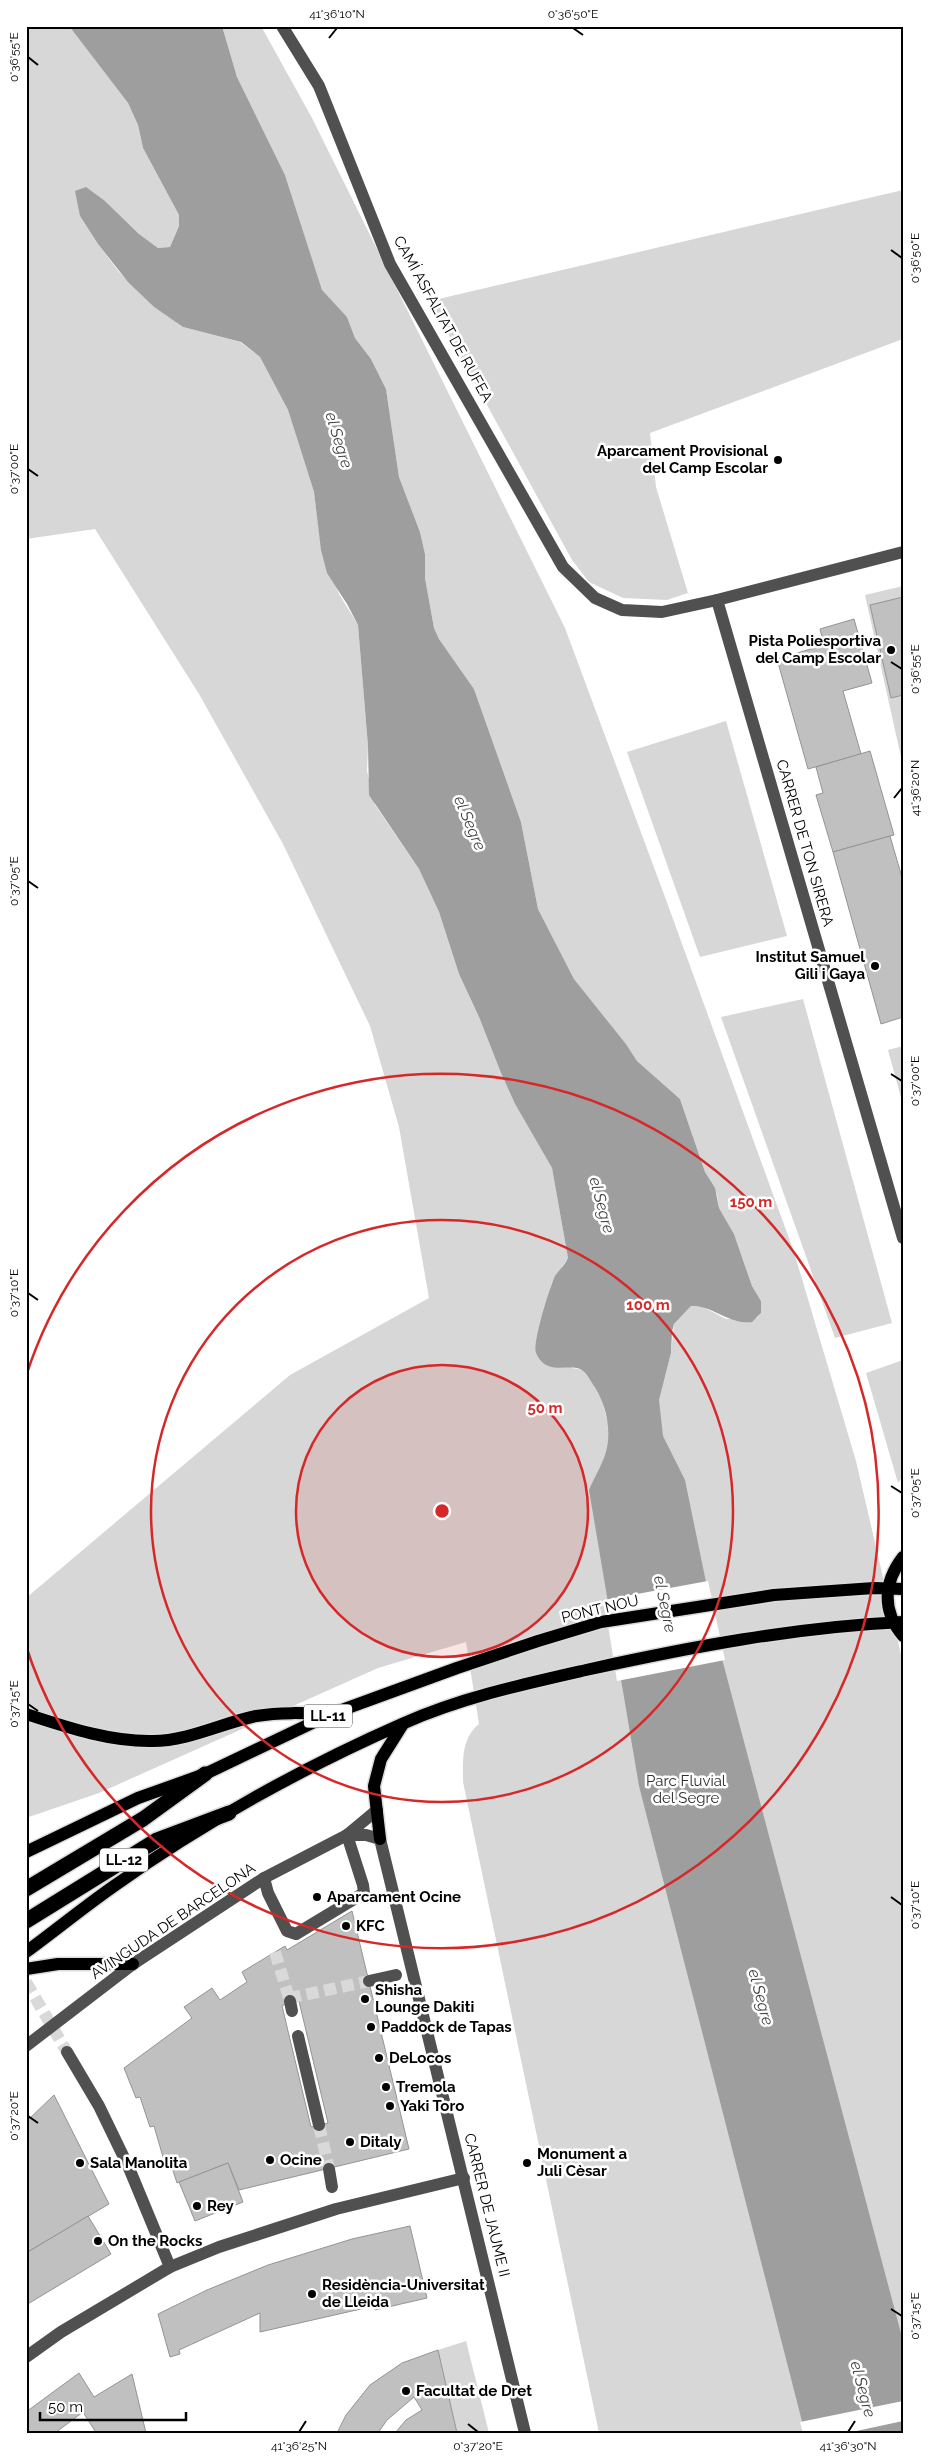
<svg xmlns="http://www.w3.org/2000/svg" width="929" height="2459" viewBox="0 0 929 2459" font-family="Raleway,sans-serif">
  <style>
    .green { fill: #d7d7d7 }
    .water { fill: #9e9e9e }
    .pier { fill: #fff }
    .building { fill: #c0c0c0; stroke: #949494; fill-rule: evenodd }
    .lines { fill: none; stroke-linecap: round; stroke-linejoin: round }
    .minor-tunnel { stroke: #d9d9d9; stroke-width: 12; stroke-dasharray: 12 6; stroke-linecap: butt }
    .major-casing { stroke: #dbdbdb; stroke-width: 15 }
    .highway-casing { stroke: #dbdbdb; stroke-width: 18 }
    .minor { stroke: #505050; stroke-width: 12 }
    .major { stroke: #000; stroke-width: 12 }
    .highway { stroke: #000; stroke-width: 15 }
    .ticks { fill: none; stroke: #000; stroke-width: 2 }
    .ring { fill: none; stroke: #d62828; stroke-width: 2.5 }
    .poi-dot { fill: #000; stroke: #fff; stroke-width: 2 }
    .labels { text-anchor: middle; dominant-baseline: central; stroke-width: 5; stroke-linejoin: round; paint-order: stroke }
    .shield { fill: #fff; stroke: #4c4c4c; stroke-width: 1 }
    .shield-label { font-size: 14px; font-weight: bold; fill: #000 }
    .street-label { font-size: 15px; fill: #000; stroke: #fff }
    .poi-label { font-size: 15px; font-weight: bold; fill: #000; stroke: #fff; text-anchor: start }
    .park-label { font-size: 15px; fill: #2e2e2e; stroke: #fff }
    .water-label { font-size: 16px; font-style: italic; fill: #3f3f3f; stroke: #fff }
    .centre { fill: #d62828; stroke: #fff; stroke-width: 2.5 }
    .ring-label { font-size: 15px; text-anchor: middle; font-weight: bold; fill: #d62828; stroke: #fff; stroke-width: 5; stroke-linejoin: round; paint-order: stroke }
    .neatline { fill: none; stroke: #000; stroke-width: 2 }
    .ticks-label { font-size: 12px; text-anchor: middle; fill: #000 }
  </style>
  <rect width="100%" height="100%" fill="#fff"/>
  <g class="green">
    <path d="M 26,26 L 69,26 L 128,103 L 138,125 L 143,148 L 179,215 L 179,226 L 170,247 L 158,248 L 139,234 L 105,201 L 80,216 L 98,244 L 119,272 L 154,307 L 183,327 L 240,342 L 260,357 L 288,410 L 314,492 L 320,539 L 339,594 L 358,625 L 368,746 L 367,771 L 375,805 L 419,869 L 439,912 L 459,974 L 479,1017 L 501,1073 L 515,1104 L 552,1168 L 568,1258 L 552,1282 L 540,1325 L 572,1368 L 583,1370 L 600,1393 L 607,1420 L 659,1399 L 671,1353 L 674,1324 L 691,1306 L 703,1307 L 726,1319 L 757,1318 L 761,1313 L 761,1301 L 752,1286 L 734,1234 L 719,1208 L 717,1195 L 705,1172 L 680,1099 L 637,1061 L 626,1044 L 574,979 L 538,909 L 521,822 L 474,689 L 439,639 L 434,628 L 425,578 L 425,554 L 420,532 L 399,477 L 386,389 L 371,359 L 355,338 L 347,317 L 322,291 L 285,175 L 237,77 L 222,26 L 261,26 L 312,118 L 565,628 L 665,897 L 794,1252 L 856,1461 L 903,1663 L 903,2433 L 599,2433 L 463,1782 C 463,1760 461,1739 479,1724 L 466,1642 L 378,1668 L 99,1793 L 26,1818 L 26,1598 L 290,1375 L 429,1298 L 399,1127 L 370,1026 L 283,844 L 199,694 L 95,529 L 26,539 Z"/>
    <path d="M 903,190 L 903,339 L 650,433 L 656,487 L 688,593 L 667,600 L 623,598 L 589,582 L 572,560 L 430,301 Z"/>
    <path d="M 903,586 L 903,766 L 865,595 Z"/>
    <path d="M 726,721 L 787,936 L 700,957 L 627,752 Z"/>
    <path d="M 803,999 L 892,1323 L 835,1338 L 721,1017 Z"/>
    <path d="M 903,1046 L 903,1105 L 888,1050 Z"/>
    <path d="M 903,1360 L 903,1476 L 898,1483 L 866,1373 Z"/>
    <path d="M 466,2341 L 489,2433 L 457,2433 L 438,2350 Z"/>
  </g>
  <path class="water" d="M 69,26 L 222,26 L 237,77 L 285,175 L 322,290 L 347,317 L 355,338 L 371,359 L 386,389 L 399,477 L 420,532 L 425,554 L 425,578 L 434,628 L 439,639 L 474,689 L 521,822 L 538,909 L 574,979 L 626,1044 L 637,1061 L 680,1099 L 705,1172 L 715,1188 L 719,1208 L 734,1234 L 752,1286 L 761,1301 L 761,1313 L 752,1322 C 729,1325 713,1305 691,1306 L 674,1324 L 672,1332 L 671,1353 L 659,1400 L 663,1436 L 685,1480 L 721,1655 L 903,2341 L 903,2433 L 805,2433 L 639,1786 L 589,1490 C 594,1478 601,1467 605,1455 C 613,1432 606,1402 592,1383 C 589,1378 585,1371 580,1369 C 566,1364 546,1376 536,1353 C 532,1344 550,1286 555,1276 C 559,1270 565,1265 568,1258 L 552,1168 L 515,1104 L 501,1073 L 479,1017 L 459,974 L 439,912 L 419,869 L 369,795 L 368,746 L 358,625 L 347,604 L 327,573 L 321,550 L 314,492 L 288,410 L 260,357 L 250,349 L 241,342 L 183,327 L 154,307 L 128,282 L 98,244 L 80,216 L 75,191 L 86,187 L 105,201 L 139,234 L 158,248 L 170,247 L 179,226 L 179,215 L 143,148 L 138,125 L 128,103 Z"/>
  <g class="pier">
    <path d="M 708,1581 L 725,1660 L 617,1681 L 604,1600 Z"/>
    <path d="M 903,2401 L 903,2421 L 847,2433 L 803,2433 L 800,2422 Z"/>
  </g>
  <g class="building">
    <path d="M 903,597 L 903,695 L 891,698 L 870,605 Z"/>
    <path d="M 854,619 L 872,683 L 843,691 L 861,754 L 808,769 L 777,659 L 824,645 L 820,629 Z"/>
    <path d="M 870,751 L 894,835 L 833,852 L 816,795 L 823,793 L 816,767 Z"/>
    <path d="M 890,836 L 903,881 L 903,1017 L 881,1024 L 833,852 Z"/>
    <path d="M 352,1911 L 409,2149 L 239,2190 L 228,2163 L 177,2183 L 168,2155 L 163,2157 L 154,2126 L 150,2127 L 140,2097 L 136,2098 L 124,2068 L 192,2018 L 184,2007 L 212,1988 L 220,2000 L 247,1982 L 242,1972 L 285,1946 L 287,1950 ZM 298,1997 L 328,2123 L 311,2127 L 282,2006 Z"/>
    <path d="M 54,2095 L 109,2204 L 26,2253 L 26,2122 Z"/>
    <path d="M 228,2163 L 243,2202 L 195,2221 L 179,2182 Z"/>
    <path d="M 88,2216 L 111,2254 L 26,2305 L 26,2253 Z"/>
    <path d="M 410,2226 L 427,2298 L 375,2310 L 374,2306 L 260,2332 L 260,2313 L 179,2350 L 180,2354 L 170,2357 L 158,2314 L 207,2290 L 268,2265 L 352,2239 Z"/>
    <path d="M 438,2350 L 457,2433 L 395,2433 L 406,2420 L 422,2410 L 414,2397 L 387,2420 L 378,2433 L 337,2433 L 346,2415 L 370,2385 L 402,2363 Z"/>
    <path d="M 79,2373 L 94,2397 L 132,2374 L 146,2433 L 92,2433 L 95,2431 L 83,2412 L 55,2433 L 26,2433 L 26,2412 Z"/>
  </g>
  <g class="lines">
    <g class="minor-tunnel">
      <path d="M 275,1952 L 290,2001"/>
      <path d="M 26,1982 L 67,2052"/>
      <path d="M 289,1998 L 369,1981"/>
      <path d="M 319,2125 L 329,2169"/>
    </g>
    <g class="major-casing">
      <g id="major">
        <path d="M 903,1557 C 883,1583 882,1611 903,1636"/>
        <path d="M 26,1714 C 66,1727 110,1742 153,1741 C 188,1741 222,1723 256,1716 C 280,1712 304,1713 329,1714"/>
        <path d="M 380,1839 L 374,1786 L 381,1759 L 403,1724"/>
        <path d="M 26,1852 L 138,1798 L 205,1774 L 331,1714 L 457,1668 L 538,1641 L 601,1622 L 774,1595 L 874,1588 L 903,1589"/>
        <path d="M 26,1952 C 56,1930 84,1907 114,1886 C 201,1824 304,1767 402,1724 C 460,1698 524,1684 586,1670 C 690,1647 796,1627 903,1622"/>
        <path d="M 26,1969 L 58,1964 L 133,1964"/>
      </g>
    </g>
    <g class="highway-casing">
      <g id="highway">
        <path d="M 26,1889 L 143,1819 L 205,1774"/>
        <path d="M 26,1921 L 157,1840 L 229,1813"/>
      </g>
    </g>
    <g class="minor">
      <path d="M 282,26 L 319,86 L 390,264 L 563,567 L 595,598 L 622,610 L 662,612 L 717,600 L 903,552"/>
      <path d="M 717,600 L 903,1238"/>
      <path d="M 347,1835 L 366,1835 L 380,1839 L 525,2433"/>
      <path d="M 264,1878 L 268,1893 L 287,1931 L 296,1934 L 364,1893 L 363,1885 L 347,1835"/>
      <path d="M 369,1981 L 396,1975"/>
      <path d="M 290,2001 L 292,2011"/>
      <path d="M 298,2036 L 319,2125"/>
      <path d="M 26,2046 L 133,1964 L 264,1878 L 347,1835 L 377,1810"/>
      <path d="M 67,2052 L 99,2106 L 129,2168 L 170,2267"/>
      <path d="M 329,2169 L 332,2187"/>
      <path d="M 26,2357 L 61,2332 L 170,2267 L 219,2247 L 336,2209 L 464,2178"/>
    </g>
    <use href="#major" class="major"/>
    <use href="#highway" class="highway"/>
  </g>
  <path class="ticks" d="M 573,28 L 583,35M 329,38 L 337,28M 28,57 L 38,65M 891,250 L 902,258M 28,469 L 38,476M 891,662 L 902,669M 894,798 L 902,788M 28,881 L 38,888M 891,1074 L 902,1081M 28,1293 L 38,1300M 891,1486 L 902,1493M 28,1704 L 38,1711M 891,1897 L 902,1905M 28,2116 L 38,2123M 891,2309 L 902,2316M 468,2424 L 478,2432M 299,2432 L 306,2421M 848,2432 L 855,2421"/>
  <circle cx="442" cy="1511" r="146" fill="#d62828" fill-opacity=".12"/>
  <g class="ring">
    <circle cx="442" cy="1511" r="146"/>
    <circle cx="442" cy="1511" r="291"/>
    <path d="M26 1376A437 437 0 1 1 26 1646"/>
  </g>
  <g class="poi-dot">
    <circle cx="778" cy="460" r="5"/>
    <circle cx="891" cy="650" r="5"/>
    <circle cx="875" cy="966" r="5"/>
    <circle cx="317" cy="1897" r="5"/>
    <circle cx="346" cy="1926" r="5"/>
    <circle cx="365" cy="1999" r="5"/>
    <circle cx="371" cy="2027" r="5"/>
    <circle cx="379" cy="2058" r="5"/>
    <circle cx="386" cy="2087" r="5"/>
    <circle cx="390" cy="2106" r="5"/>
    <circle cx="350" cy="2142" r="5"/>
    <circle cx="270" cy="2160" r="5"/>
    <circle cx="80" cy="2163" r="5"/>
    <circle cx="527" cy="2163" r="5"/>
    <circle cx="197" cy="2206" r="5"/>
    <circle cx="98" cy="2241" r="5"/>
    <circle cx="312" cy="2294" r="5"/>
    <circle cx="406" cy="2391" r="5"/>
  </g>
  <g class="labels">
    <g class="shield">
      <rect x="304" y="1704.5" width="48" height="23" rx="4"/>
      <rect x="100" y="1848.5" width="48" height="23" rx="4"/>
    </g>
    <g class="shield-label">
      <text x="328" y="1716">LL-11</text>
      <text x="124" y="1860">LL-12</text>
    </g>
    <g class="street-label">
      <text transform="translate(443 319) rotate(61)">CAMÍ ASFALTAT DE RUFEA</text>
      <text transform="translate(805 843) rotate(74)">CARRER DE TON SIRERA</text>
      <text transform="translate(600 1609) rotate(-13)">PONT NOU</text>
      <text transform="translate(173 1921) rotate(-34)">AVINGUDA DE BARCELONA</text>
      <text transform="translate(487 2205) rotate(76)">CARRER DE JAUME II</text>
    </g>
    <g class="poi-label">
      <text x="768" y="451" text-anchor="end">Aparcament Provisional<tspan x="768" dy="17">del Camp Escolar</tspan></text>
      <text x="881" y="641" text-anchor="end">Pista Poliesportiva<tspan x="881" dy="17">del Camp Escolar</tspan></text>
      <text x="865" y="957" text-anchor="end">Institut Samuel<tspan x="865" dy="17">Gili i Gaya</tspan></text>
      <text x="327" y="1897">Aparcament Ocine</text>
      <text x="356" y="1926">KFC</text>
      <text x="375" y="1990">Shisha<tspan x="375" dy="17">Lounge Dakiti</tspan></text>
      <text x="381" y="2027">Paddock de Tapas</text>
      <text x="389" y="2058">DeLocos</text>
      <text x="396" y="2087">Tremola</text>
      <text x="400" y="2106">Yaki Toro</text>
      <text x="360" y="2142">Ditaly</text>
      <text x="537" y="2154">Monument a<tspan x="537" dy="17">Juli Cèsar</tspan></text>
      <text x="280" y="2160">Ocine</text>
      <text x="90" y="2163">Sala Manolita</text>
      <text x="207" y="2206">Rey</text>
      <text x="108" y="2241">On the Rocks</text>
      <text x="322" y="2285">Residència-Universitat<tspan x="322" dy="17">de Lleida</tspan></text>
      <text x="416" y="2391">Facultat de Dret</text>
    </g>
    <g class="park-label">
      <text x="686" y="1781">Parc Fluvial<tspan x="686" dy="17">del Segre</tspan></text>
    </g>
    <g class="water-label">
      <text transform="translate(339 440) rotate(73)">el Segre</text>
      <text transform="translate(470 823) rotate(67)">el Segre</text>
      <text transform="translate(602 1205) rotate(75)">el Segre</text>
      <text transform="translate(665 1604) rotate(78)">el Segre</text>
      <text transform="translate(761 1997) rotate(75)">el Segre</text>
      <text transform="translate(863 2389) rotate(75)">el Segre</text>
    </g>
  </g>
  <circle cx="442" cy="1511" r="8" class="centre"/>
  <g class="ring-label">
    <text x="751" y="1207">150 m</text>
    <text x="648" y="1310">100 m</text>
    <text x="545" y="1413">50 m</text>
  </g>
  <rect width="929" height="2459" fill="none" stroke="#ffffff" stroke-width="55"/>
  <path d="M40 2412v8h146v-8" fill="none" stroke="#000000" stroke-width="2.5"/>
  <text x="48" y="2412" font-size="15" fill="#000000" stroke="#ffffff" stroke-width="4" paint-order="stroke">50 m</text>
  <rect x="28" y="28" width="874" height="2404" class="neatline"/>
  <g class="ticks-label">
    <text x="337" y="18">41°36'10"N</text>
    <text x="573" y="18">0°36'50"E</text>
    <text transform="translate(14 57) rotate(-90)" y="4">0°36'55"E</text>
    <text transform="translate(915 258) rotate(-90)" y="4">0°36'50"E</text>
    <text transform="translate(14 469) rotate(-90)" y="4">0°37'00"E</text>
    <text transform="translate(915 669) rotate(-90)" y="4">0°36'55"E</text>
    <text transform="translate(915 788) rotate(-90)" y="4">41°36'20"N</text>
    <text transform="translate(14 881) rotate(-90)" y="4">0°37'05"E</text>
    <text transform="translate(915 1081) rotate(-90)" y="4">0°37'00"E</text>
    <text transform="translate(14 1293) rotate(-90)" y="4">0°37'10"E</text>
    <text transform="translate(915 1493) rotate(-90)" y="4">0°37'05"E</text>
    <text transform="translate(14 1704) rotate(-90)" y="4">0°37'15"E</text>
    <text transform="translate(915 1905) rotate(-90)" y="4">0°37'10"E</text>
    <text transform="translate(14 2116) rotate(-90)" y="4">0°37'20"E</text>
    <text transform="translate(915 2316) rotate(-90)" y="4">0°37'15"E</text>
    <text x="299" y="2450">41°36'25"N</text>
    <text x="478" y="2450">0°37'20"E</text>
    <text x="848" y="2450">41°36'30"N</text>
  </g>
</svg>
